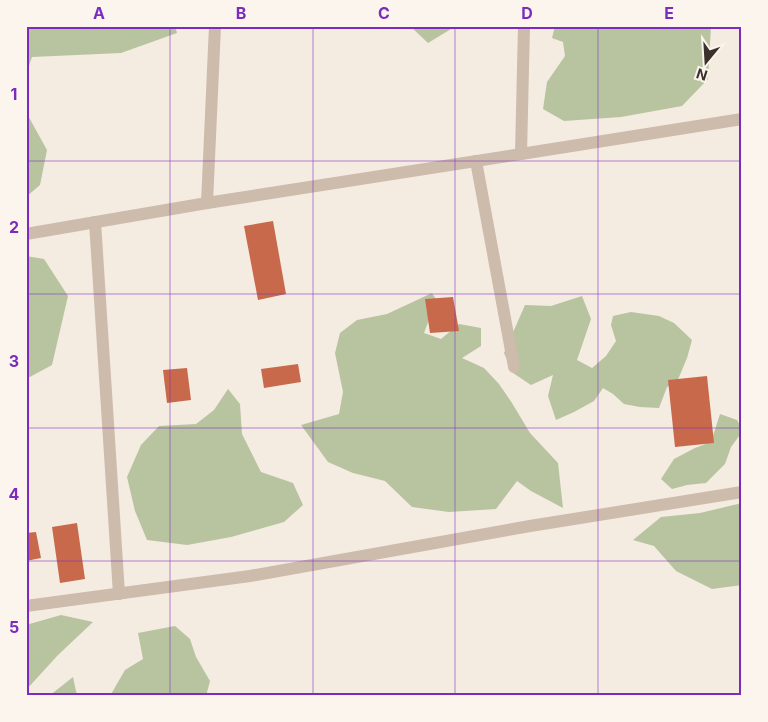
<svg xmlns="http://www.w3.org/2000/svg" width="768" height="722" viewBox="0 0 768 722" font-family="Inter,sans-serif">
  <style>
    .green { fill: #b8c4a0 }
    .building { fill: #c8694b }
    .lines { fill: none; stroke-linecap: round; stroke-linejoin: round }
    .minor { stroke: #cdbbac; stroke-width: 12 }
    .grid { fill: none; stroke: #7b2cbf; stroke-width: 1; stroke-opacity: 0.55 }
    .neatline { fill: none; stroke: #7b2cbf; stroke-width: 2 }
    .grid-label { font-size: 16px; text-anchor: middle; font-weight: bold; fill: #7b2cbf }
  </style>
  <rect width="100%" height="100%" fill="#f4ebe1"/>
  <g class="green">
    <path d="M 26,26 L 175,26 L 177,33 L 121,53 L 32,57 L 26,74 Z"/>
    <path d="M 410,26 L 456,26 L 428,43 Z"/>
    <path d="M 555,26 L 711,26 L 708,79 L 682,106 L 621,117 L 564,121 L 543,109 L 547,82 L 565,56 L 563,42 L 552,38 Z"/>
    <path d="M 26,112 L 47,150 L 40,185 L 26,197 Z"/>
    <path d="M 26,256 L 44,259 L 68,296 L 52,365 L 26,379 Z"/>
    <path d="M 432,293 L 441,307 L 430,317 L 424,333 L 441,339 L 459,324 L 481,328 L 481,346 L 462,358 L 484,368 L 499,384 L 512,403 L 530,433 L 558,463 L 563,508 L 531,491 L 517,481 L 496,509 L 449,512 L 412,507 L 385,481 L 353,473 L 328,462 L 301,425 L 339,414 L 343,392 L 335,353 L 340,333 L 357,320 L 387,314 Z"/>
    <path d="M 582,296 L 591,319 L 577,360 L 592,368 L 606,356 L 616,341 L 611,325 L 613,316 L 631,312 L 659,316 L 674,323 L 692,340 L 687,358 L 677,382 L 667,387 L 659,408 L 640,407 L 624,404 L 613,394 L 603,388 L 594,401 L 574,412 L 556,420 L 548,396 L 553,375 L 531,385 L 513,373 L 504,353 L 525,305 L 551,306 Z"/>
    <path d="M 228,389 L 240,404 L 242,434 L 261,472 L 293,483 L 303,505 L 284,522 L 231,537 L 187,545 L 147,540 L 135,511 L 127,477 L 141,445 L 159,426 L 196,424 L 214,410 Z"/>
    <path d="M 720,414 L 737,420 L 742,429 L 742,432 L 731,447 L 725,464 L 706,483 L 687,485 L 672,489 L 661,479 L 674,459 L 695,448 L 711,442 Z"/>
    <path d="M 742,503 L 742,585 L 712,589 L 676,571 L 654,546 L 633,540 L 661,517 L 700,513 Z"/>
    <path d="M 61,615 L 93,622 L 58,655 L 26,690 L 26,625 Z"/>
    <path d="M 175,626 L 190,639 L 196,657 L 210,681 L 206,696 L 110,696 L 125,670 L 143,659 L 138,633 Z"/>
    <path d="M 73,677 L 77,696 L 49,696 Z"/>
  </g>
  <g class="building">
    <path d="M 273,221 L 286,294 L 258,300 L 244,226 Z"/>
    <path d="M 453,297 L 459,331 L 430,333 L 425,299 Z"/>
    <path d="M 298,364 L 301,382 L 264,388 L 261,369 Z"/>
    <path d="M 187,368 L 191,400 L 167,403 L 163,370 Z"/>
    <path d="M 707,376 L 714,443 L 675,447 L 668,380 Z"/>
    <path d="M 77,523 L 85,579 L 60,583 L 52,527 Z"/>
    <path d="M 36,532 L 41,558 L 26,561 L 26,533 Z"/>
  </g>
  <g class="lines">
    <g class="minor">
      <path d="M 521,154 L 524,26"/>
      <path d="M 476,161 L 514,367"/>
      <path d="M 207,203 L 215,26"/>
      <path d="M 95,222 L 119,594"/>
      <path d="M 26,234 L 207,203 L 521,154 L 742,119"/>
      <path d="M 26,606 L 250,576 L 530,526 L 742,492"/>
    </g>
  </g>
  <path class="grid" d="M 170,26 L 170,696M 313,26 L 313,696M 455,26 L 455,696M 598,26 L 598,696M 26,161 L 742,161M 26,294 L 742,294M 26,428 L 742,428M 26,561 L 742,561"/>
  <rect width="768" height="722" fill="none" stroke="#fbf5ee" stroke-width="55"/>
  <g transform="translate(706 62) rotate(198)" stroke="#fbf5ee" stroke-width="4" paint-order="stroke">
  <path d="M0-4L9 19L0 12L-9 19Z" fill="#3b302b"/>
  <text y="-8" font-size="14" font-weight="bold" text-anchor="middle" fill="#3b302b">N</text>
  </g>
  <rect x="28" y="28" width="712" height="666" class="neatline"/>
  <g class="grid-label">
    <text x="99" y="19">A</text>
    <text x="241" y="19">B</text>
    <text x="384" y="19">C</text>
    <text x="527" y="19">D</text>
    <text x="669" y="19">E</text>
    <text x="14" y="100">1</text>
    <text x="14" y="233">2</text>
    <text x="14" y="367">3</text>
    <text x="14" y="500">4</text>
    <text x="14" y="633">5</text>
  </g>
</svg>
